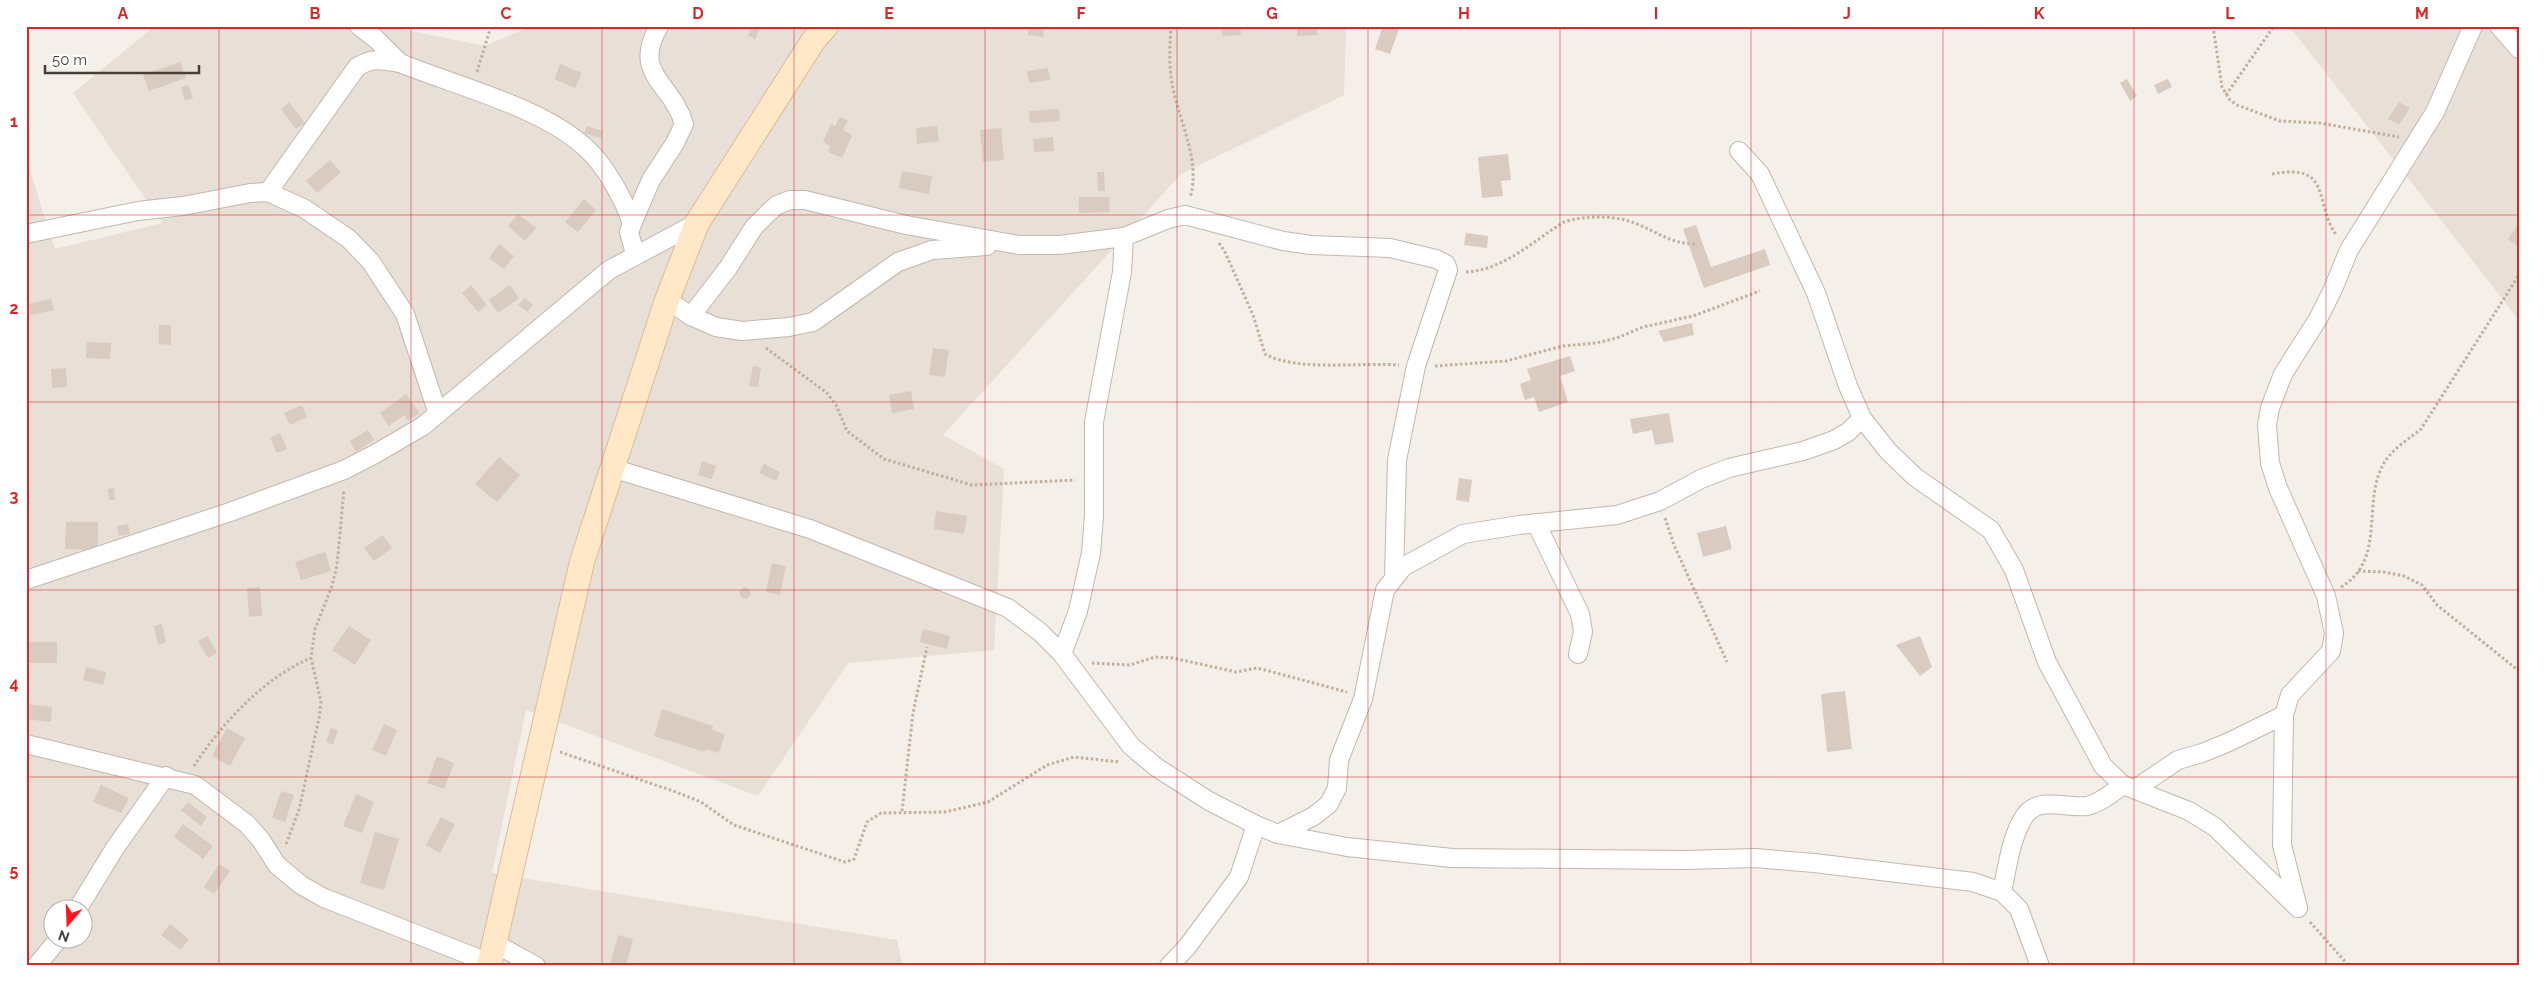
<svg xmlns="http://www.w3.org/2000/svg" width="2545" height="992" viewBox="0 0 2545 992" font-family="Raleway,sans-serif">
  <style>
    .residential { fill: #e8dfd6; fill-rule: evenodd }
    .building { fill: #d9cbc0 }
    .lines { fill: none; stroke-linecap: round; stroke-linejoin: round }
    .street-casing { stroke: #c3b7ad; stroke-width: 20 }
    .secondary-casing { stroke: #d8bc99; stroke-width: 26 }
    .path { stroke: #c2ae9b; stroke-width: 3; stroke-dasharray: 2.5 2.5; stroke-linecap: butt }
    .street { stroke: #fff; stroke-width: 18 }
    .secondary { stroke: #ffe8c8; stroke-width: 24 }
    .grid { fill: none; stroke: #d62828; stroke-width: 1; stroke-opacity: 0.55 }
    .neatline { fill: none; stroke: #d62828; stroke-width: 2 }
    .grid-label { font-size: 16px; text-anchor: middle; font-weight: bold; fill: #d62828 }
  </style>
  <rect width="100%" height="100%" fill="#f4efe8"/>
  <g class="residential">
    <path d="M 155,26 L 386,26 L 485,46 L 531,26 L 1346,26 L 1344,95 L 1181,174 L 943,435 L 1004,469 L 994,650 L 848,663 L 758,796 L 526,710 L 492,873 L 897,940 L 903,966 L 26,966 L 26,159 L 55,249 L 162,223 L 73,93 ZM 52,910 L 82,910 L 82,940 L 52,940 Z"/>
    <path d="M 2289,26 L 2519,26 L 2519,320 Z"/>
  </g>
  <g class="building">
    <path d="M 753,26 L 761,26 L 755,39 L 748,35 Z"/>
    <path d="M 1029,26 L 1044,26 L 1043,37 L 1028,35 Z"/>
    <path d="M 1222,26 L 1240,26 L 1241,35 L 1222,36 Z"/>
    <path d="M 1297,26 L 1317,26 L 1317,35 L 1297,36 Z"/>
    <path d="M 1383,26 L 1400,26 L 1390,54 L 1375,49 Z"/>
    <path d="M 180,62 L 186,78 L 149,91 L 143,75 Z"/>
    <path d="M 560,64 L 582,73 L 575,88 L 554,79 Z"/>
    <path d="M 1048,68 L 1050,80 L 1029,83 L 1027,71 Z"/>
    <path d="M 2127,79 L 2137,96 L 2130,101 L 2120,83 Z"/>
    <path d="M 2168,79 L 2172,87 L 2158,94 L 2154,85 Z"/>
    <path d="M 188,85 L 193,98 L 185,101 L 181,87 Z"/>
    <path d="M 289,102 L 305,123 L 296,129 L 281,109 Z"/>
    <path d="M 2399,102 L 2410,108 L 2399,125 L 2388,119 Z"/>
    <path d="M 1059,109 L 1060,121 L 1030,123 L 1029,111 Z"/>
    <path d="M 840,117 L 848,120 L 843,130 L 852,135 L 842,158 L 828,152 L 830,146 L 823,142 L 831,124 L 835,126 Z"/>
    <path d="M 587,126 L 603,131 L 601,138 L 584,133 Z"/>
    <path d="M 937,126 L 939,141 L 917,144 L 916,128 Z"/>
    <path d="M 1001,128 L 1004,160 L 983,162 L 980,130 Z"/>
    <path d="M 1053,137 L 1054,151 L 1034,152 L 1033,139 Z"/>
    <path d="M 1508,154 L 1511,180 L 1501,181 L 1503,196 L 1482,198 L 1478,157 Z"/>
    <path d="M 330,160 L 341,172 L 317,193 L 306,181 Z"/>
    <path d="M 902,171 L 932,176 L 929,194 L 899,188 Z"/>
    <path d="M 1097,172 L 1104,172 L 1105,191 L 1098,191 Z"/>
    <path d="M 1079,197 L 1109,197 L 1110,212 L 1079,213 Z"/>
    <path d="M 584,199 L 596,210 L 578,232 L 565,222 Z"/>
    <path d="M 518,214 L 536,228 L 525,241 L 508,226 Z"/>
    <path d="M 2519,224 L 2519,247 L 2508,239 Z"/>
    <path d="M 1696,225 L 1711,267 L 1765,249 L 1770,265 L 1704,288 L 1683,229 Z"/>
    <path d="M 1466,233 L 1488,236 L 1487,248 L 1464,245 Z"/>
    <path d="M 499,244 L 514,256 L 504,269 L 489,258 Z"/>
    <path d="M 471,285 L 487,305 L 478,312 L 462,293 Z"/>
    <path d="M 510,285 L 519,298 L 498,313 L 489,300 Z"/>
    <path d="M 525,298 L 533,305 L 527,312 L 518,305 Z"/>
    <path d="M 51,299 L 54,310 L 31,315 L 28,304 Z"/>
    <path d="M 1692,323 L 1694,335 L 1664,342 L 1658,331 Z"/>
    <path d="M 159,325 L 171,325 L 171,345 L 159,344 Z"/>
    <path d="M 87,342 L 111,343 L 110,359 L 86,358 Z"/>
    <path d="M 933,348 L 949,350 L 945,377 L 929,375 Z"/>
    <path d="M 1570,356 L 1575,371 L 1560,376 L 1568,402 L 1539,412 L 1534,397 L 1525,400 L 1520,384 L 1531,380 L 1527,369 Z"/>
    <path d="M 753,366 L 761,368 L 758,387 L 749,386 Z"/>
    <path d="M 66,368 L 67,387 L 52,388 L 51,369 Z"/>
    <path d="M 911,391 L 914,409 L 892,413 L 889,395 Z"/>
    <path d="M 406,394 L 419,413 L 408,421 L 404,415 L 389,426 L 380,413 Z"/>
    <path d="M 302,405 L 307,417 L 290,425 L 284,413 Z"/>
    <path d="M 1669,413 L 1674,442 L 1655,445 L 1652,430 L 1633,434 L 1630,419 Z"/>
    <path d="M 368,430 L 374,440 L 356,452 L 350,441 Z"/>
    <path d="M 280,433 L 287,449 L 277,453 L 270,438 Z"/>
    <path d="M 499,457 L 520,475 L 497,502 L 475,484 Z"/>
    <path d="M 702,461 L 716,466 L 712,479 L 698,475 Z"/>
    <path d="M 764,464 L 780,472 L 776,481 L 759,473 Z"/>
    <path d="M 1459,478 L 1472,480 L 1469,502 L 1456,500 Z"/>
    <path d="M 114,488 L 115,500 L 109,500 L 108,489 Z"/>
    <path d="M 936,511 L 967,516 L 964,534 L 934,529 Z"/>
    <path d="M 66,522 L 98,522 L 98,550 L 65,549 Z"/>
    <path d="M 128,524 L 130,534 L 119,536 L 117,526 Z"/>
    <path d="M 1726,526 L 1732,549 L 1703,557 L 1697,533 Z"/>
    <path d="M 383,535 L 392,548 L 374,561 L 364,548 Z"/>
    <path d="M 325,552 L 331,571 L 301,580 L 295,562 Z"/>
    <path d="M 772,563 L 786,566 L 780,595 L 766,592 Z"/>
    <path d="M 260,587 L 262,616 L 249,617 L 247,588 Z"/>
    <circle cx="745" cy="593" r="5.5"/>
    <path d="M 162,624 L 166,642 L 158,645 L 154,626 Z"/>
    <path d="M 349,626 L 371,640 L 355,665 L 332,650 Z"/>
    <path d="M 923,629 L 950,636 L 947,649 L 920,642 Z"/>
    <path d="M 208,636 L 217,653 L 208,658 L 198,641 Z"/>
    <path d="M 1920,636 L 1932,667 L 1920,676 L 1896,645 Z"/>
    <rect x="26" y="642" width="31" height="21"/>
    <path d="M 86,667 L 106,672 L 103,685 L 83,680 Z"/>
    <path d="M 1845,691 L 1852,749 L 1827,752 L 1821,694 Z"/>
    <path d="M 26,704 L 52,707 L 51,722 L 26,719 Z"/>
    <path d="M 662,709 L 713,726 L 712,730 L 725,734 L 719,753 L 706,749 L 705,752 L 654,736 Z"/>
    <path d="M 384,724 L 397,730 L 386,756 L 372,750 Z"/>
    <path d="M 227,728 L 245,738 L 230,766 L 212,756 Z"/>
    <path d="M 331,728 L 338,730 L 333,745 L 326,742 Z"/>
    <path d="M 437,756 L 454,763 L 444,789 L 427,783 Z"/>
    <path d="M 101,785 L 129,798 L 121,813 L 93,802 Z"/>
    <path d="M 281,791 L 294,795 L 285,822 L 272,818 Z"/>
    <path d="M 356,794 L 374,802 L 362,833 L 343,826 Z"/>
    <path d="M 188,802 L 207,817 L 201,826 L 181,810 Z"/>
    <path d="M 441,817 L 455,824 L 440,853 L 426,845 Z"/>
    <path d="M 183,824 L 213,846 L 203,859 L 174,837 Z"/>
    <path d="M 375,832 L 399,839 L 384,890 L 360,883 Z"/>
    <path d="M 219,864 L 230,871 L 214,894 L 204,887 Z"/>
    <path d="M 170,924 L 189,939 L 181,950 L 161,935 Z"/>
    <path d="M 618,935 L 633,939 L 626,966 L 610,966 Z"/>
  </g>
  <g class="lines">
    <g class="street-casing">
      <g id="street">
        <path d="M 359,26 L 376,39 L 400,63"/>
        <path d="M 2499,26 L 2519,49"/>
        <path d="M 1739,151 L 1760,174 L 1816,293 L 1848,386 L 1862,418 L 1888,451 L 1915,477 L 1991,530 L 2014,570 L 2047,662 L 2103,766 L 2123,785 L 2189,811 L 2215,827 L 2298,908"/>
        <path d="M 268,192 L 357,67 C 372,57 383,60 400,63 C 456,86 543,107 587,149 C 605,165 625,201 632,224"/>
        <path d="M 26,234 L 138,211 L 183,206 L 250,193 L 268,192 L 305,209 L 349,239 L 371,262 L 405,314 L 438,414"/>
        <path d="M 635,254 L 629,232 L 632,224 L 651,180 L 675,143 L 684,124 C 672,82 631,75 659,26"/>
        <path d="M 667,300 L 691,316 L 716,327 L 742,331 L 789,327 L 813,322 L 898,262 L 932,250 L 987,246"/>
        <path d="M 691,316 L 728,268 L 754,227 L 769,212 L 777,205 L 790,200 L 805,200 L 906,225 L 1019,245 L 1059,245 L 1124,237 L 1168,219 L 1185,215 L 1283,241 L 1311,245 L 1390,248 L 1436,259 L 1446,264 L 1448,270 L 1416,366 L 1397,460 L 1394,577"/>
        <path d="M 612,468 L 810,529 L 1008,608 L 1040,632 L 1062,654 L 1131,746 L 1156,767 L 1209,801 L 1256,825 L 1278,834 L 1347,847 L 1452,858 L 1685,860 L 1755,858 L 1814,863 L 1973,882 L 2002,892 L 2019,909 L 2040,966"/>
        <path d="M 1536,523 L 1580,614 L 1583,632 L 1578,654"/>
        <path d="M 26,580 L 230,512 L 344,470 L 375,454 L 423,426 L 609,270 L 697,223"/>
        <path d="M 1062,654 L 1078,611 L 1091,553 L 1094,516 L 1094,422 L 1122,272 L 1124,237"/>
        <path d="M 26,744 L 195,785 L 247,824 L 261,840 L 277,865 L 301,885 L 324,898 L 490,963"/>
        <path d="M 2135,789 L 2178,760 L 2202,753 L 2229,742 L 2284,715"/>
        <path d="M 1278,834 L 1314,816 L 1329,804 L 1337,788 L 1339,760 L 1363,699 L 1385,590 L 1403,567 L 1463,534 L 1519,525 L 1617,515 L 1660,501 L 1701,479 L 1729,468 L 1803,451 L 1834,440 L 1848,432 L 1862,418"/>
        <path d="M 2002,892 C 2007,869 2010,843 2021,822 C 2035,793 2063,809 2087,806 C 2100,803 2112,793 2123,785"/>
        <path d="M 2298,908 L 2282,845 L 2284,715 L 2290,695 L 2331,651 L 2334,633 L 2326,596 L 2278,488 L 2270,463 L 2267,425 L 2270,408 L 2283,374 L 2318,319 L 2333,289 L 2349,250 L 2435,112 L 2473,26"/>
        <path d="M 77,910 L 115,848 L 166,776"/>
        <path d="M 494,943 L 536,966"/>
        <path d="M 36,966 L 58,940"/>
        <path d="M 1169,966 L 1187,947 L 1239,877 L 1256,825"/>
      </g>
    </g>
    <g class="secondary-casing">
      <path id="secondary" d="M 489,966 L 582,562 L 667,300 L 697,223 L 813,41 L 826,26"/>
    </g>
    <g class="path">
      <path d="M 1171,26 C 1170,43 1169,60 1171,77 C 1176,116 1202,159 1190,198"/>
      <path d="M 2213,26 L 2222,87 L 2230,100 L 2237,105 L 2280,121 L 2320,123 L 2399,137"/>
      <path d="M 477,72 L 491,26"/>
      <path d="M 2226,95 L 2274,26"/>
      <path d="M 2272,174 C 2334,162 2313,204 2337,236"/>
      <path d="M 1219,243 L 1225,252 L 1253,315 L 1265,354 C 1297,372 1361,362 1399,365"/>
      <path d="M 1466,272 C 1504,270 1533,241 1564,222 C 1585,215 1617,215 1637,224 C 1657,232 1672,244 1695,244"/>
      <path d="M 766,348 L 827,393 L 836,405 L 847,431 L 884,459 L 972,485 L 1075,480"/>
      <path d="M 1435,366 L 1506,361 L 1563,346 L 1596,343 L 1617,338 L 1643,327 L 1693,316 L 1760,291"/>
      <path d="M 1665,518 L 1674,545 L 1727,662"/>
      <path d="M 2358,571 L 2384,572 L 2404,576 L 2422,585 L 2437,605 L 2519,671"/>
      <path d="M 2341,587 C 2387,560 2361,502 2384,463 C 2392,449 2409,439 2421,429 L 2519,275"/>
      <path d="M 1092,663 L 1130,665 L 1155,657 L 1173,658 L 1236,672 L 1257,668 L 1265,670 L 1347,692"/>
      <path d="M 560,752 L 676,792 L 701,802 L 734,825 L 845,862 L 854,859 L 867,822 L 881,813 L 945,812 L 988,802 L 1047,765 L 1074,757 L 1120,762"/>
      <path d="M 194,766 C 221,724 265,677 311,658"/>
      <path d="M 902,811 L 913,713 L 927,647"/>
      <path d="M 286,844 L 299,810 L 319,718 L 321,702 L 311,658 L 315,629 L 332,586 L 337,565 L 344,490"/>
      <path d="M 2310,922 L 2349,966"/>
    </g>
    <use href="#street" class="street"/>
    <use href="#secondary" class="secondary"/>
  </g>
  <path class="grid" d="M 219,26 L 219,966M 411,26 L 411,966M 602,26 L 602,966M 794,26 L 794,966M 985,26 L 985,966M 1177,26 L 1177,966M 1368,26 L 1368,966M 1560,26 L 1560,966M 1751,26 L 1751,966M 1943,26 L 1943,966M 2134,26 L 2134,966M 2326,26 L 2326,966M 26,215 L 2519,215M 26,402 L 2519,402M 26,590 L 2519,590M 26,777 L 2519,777"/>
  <rect width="2545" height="992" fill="none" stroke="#ffffff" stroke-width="55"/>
  <g transform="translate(68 924) rotate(199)"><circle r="24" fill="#ffffff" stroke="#b6b2af"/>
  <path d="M0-4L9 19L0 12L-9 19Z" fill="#fe161c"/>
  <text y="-8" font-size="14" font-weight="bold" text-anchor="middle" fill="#483e36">N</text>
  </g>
  <path d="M45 65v8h154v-8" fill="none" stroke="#483e36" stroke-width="2.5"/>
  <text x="52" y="65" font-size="15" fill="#483e36" stroke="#ffffff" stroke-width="4" paint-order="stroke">50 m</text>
  <rect x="28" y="28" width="2490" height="936" class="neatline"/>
  <g class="grid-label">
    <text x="123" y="19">A</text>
    <text x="315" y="19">B</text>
    <text x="506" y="19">C</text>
    <text x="698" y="19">D</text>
    <text x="889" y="19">E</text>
    <text x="1081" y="19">F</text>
    <text x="1272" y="19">G</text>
    <text x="1464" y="19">H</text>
    <text x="1656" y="19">I</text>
    <text x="1847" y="19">J</text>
    <text x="2039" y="19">K</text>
    <text x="2230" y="19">L</text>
    <text x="2422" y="19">M</text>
    <text x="14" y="127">1</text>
    <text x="14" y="314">2</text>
    <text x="14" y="502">3</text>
    <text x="14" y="689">4</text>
    <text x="14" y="876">5</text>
  </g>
</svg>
